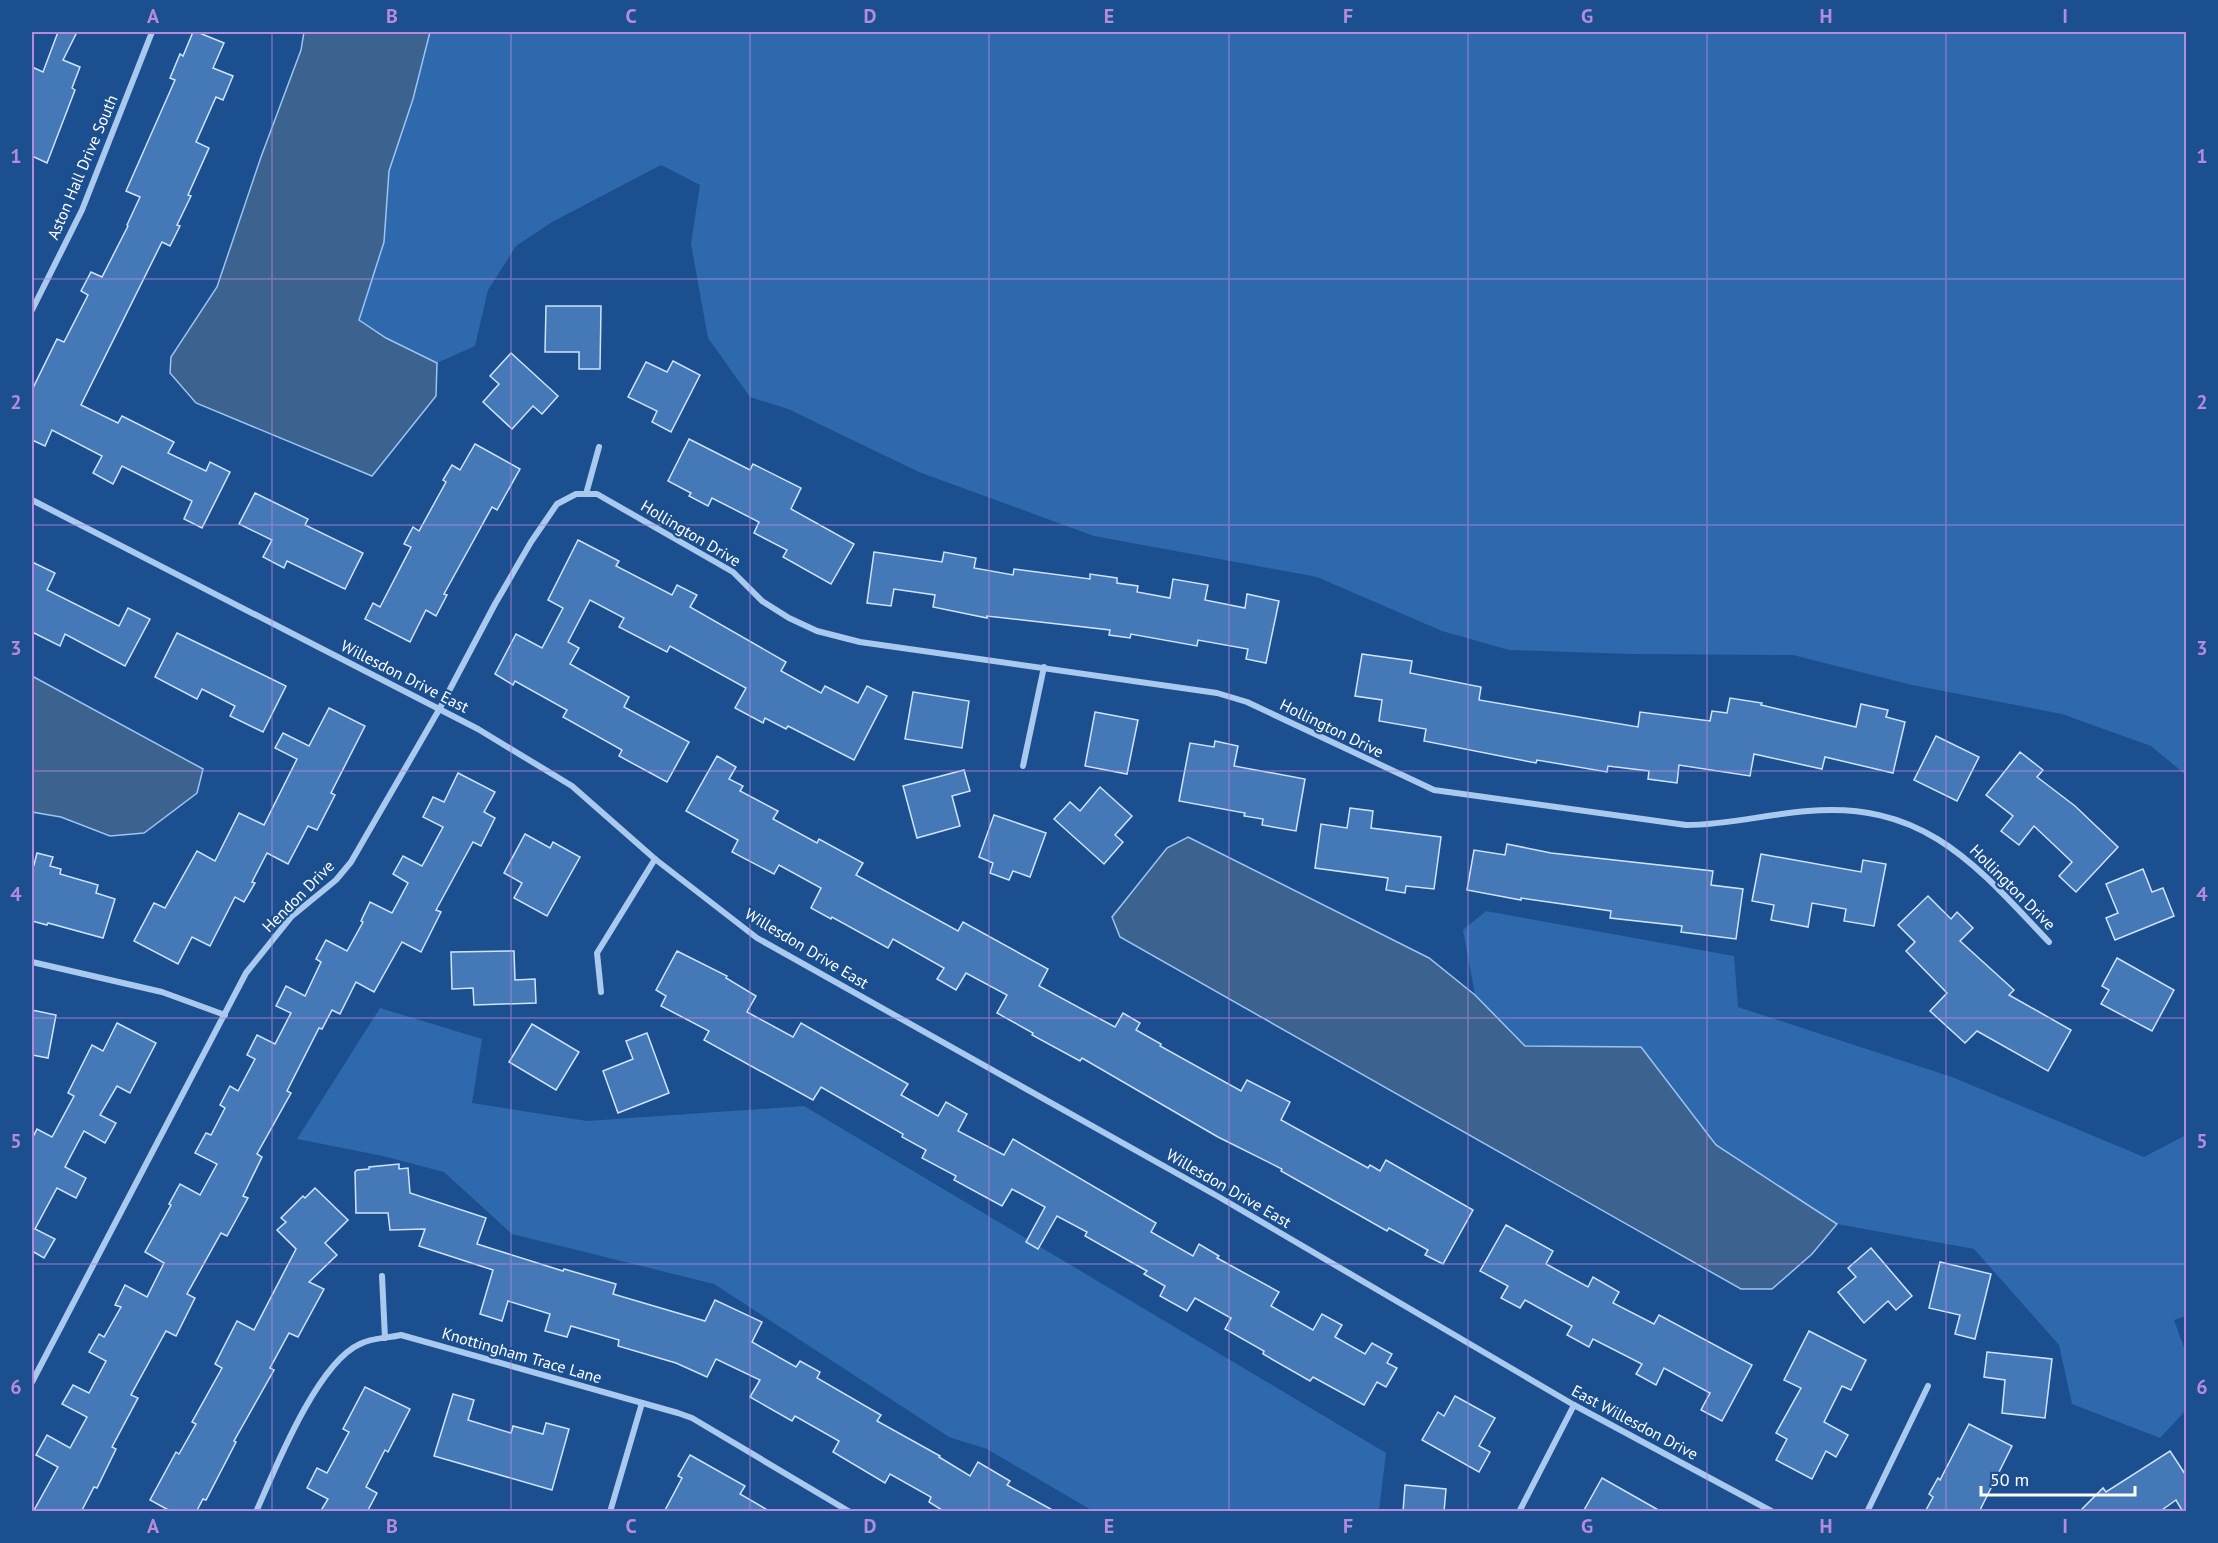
<svg xmlns="http://www.w3.org/2000/svg" width="2218" height="1543" viewBox="0 0 2218 1543" font-family="'PT Sans',sans-serif">
  <style>
    .green { fill: #2e69ad }
    .water { fill: #3c6290; stroke: #9cc4f0; stroke-width: 1.5 }
    .building { fill: #4478b7; stroke: #cfe3fa; stroke-width: 1.5 }
    .lines { fill: none; stroke-linecap: round; stroke-linejoin: round }
    .street { stroke: #a9c9ee; stroke-width: 6 }
    .grid { fill: none; stroke: #b68bdc; stroke-width: 1.5; stroke-opacity: 0.55 }
    .labels { text-anchor: middle; dominant-baseline: central; stroke-width: 4.5; stroke-linejoin: round; paint-order: stroke }
    .street-label { font-size: 16px; fill: #fff; stroke: #1b4f8f }
    .neatline { fill: none; stroke: #b68bdc; stroke-width: 2 }
    .grid-label { font-size: 20px; text-anchor: middle; font-weight: bold; fill: #b68bdc }
  </style>
  <rect width="100%" height="100%" fill="#1b4f8f"/>
  <g class="green">
    <path d="M 430,32 L 2186,32 L 2186,775 L 2151,746 L 2062,714 L 1912,685 L 1793,655 L 1633,654 L 1509,650 L 1442,631 L 1317,577 L 1094,536 L 919,472 L 788,409 L 750,397 L 708,338 L 691,244 L 700,185 L 661,165 L 552,222 L 516,246 L 488,290 L 475,346 L 437,363 L 386,338 L 359,320 L 384,242 L 389,171 L 413,99 Z"/>
    <path d="M 1486,911 L 1734,956 L 1738,1007 L 1952,1077 L 2144,1157 L 2186,1135 L 2186,1316 L 2174,1320 L 2186,1353 L 2186,1410 L 2160,1438 L 2072,1404 L 2059,1345 L 1974,1249 L 1837,1224 L 1716,1145 L 1641,1047 L 1525,1046 L 1475,995 L 1463,930 Z"/>
    <path d="M 380,1008 L 482,1039 L 472,1103 L 587,1121 L 804,1106 L 1386,1453 L 1379,1511 L 1093,1511 L 987,1449 L 949,1437 L 714,1284 L 512,1234 L 444,1172 L 383,1156 L 297,1139 Z"/>
  </g>
  <g class="water">
    <path d="M 304,32 L 430,32 L 413,99 L 389,171 L 384,242 L 359,320 L 386,338 L 437,363 L 436,396 L 372,476 L 196,403 L 170,373 L 171,357 L 217,287 L 261,157 L 301,50 Z"/>
    <path d="M 32,676 L 203,769 L 197,793 L 144,833 L 110,836 L 61,817 L 32,812 Z"/>
    <path d="M 1188,837 L 1429,958 L 1475,995 L 1525,1046 L 1641,1047 L 1716,1145 L 1837,1224 L 1812,1254 L 1772,1289 L 1741,1289 L 1120,937 L 1112,917 L 1167,848 Z"/>
  </g>
  <g class="building">
    <path d="M 58,32 L 77,32 L 63,60 L 80,67 L 72,88 L 75,90 L 47,163 L 32,156 L 32,67 L 43,72 Z"/>
    <path d="M 193,32 L 197,32 L 224,43 L 213,68 L 233,76 L 223,100 L 216,97 L 196,142 L 209,148 L 188,195 L 191,196 L 177,225 L 180,226 L 170,246 L 162,242 L 81,405 L 118,423 L 122,416 L 174,442 L 168,453 L 206,471 L 210,462 L 230,472 L 202,528 L 184,519 L 192,501 L 122,466 L 113,484 L 93,473 L 102,456 L 52,430 L 45,446 L 32,440 L 32,390 L 57,339 L 64,342 L 88,295 L 81,291 L 91,272 L 102,277 L 128,226 L 127,225 L 140,197 L 126,191 L 175,80 L 170,78 L 180,54 L 183,56 Z"/>
    <path d="M 546,306 L 601,306 L 600,369 L 579,369 L 579,352 L 545,352 Z"/>
    <path d="M 511,353 L 558,396 L 542,414 L 533,406 L 512,429 L 483,402 L 499,384 L 490,376 Z"/>
    <path d="M 673,361 L 700,375 L 671,432 L 652,422 L 657,411 L 628,397 L 646,362 L 667,372 Z"/>
    <path d="M 689,439 L 750,470 L 753,464 L 801,488 L 791,509 L 854,544 L 831,584 L 783,557 L 787,550 L 754,533 L 759,522 L 712,498 L 708,506 L 689,496 L 691,493 L 668,481 Z"/>
    <path d="M 475,444 L 520,469 L 497,510 L 492,507 L 444,594 L 447,595 L 436,616 L 426,610 L 410,642 L 365,619 L 373,603 L 380,607 L 411,547 L 404,544 L 413,527 L 419,531 L 446,482 L 443,480 L 452,465 L 460,470 Z"/>
    <path d="M 255,493 L 308,519 L 305,525 L 363,553 L 345,589 L 287,561 L 284,568 L 263,557 L 272,540 L 239,524 Z"/>
    <path d="M 578,540 L 619,561 L 616,566 L 672,595 L 677,585 L 697,595 L 690,607 L 786,662 L 781,671 L 821,693 L 825,686 L 858,703 L 867,686 L 887,696 L 854,760 L 788,726 L 786,729 L 765,718 L 763,723 L 735,708 L 746,688 L 670,646 L 667,652 L 619,627 L 624,618 L 590,600 L 568,642 L 579,648 L 570,664 L 629,697 L 624,707 L 689,742 L 667,782 L 619,756 L 622,750 L 563,717 L 567,710 L 515,681 L 513,685 L 495,674 L 516,634 L 542,648 L 563,608 L 548,600 Z"/>
    <path d="M 874,552 L 942,562 L 944,552 L 976,558 L 974,568 L 1013,575 L 1014,569 L 1090,579 L 1090,574 L 1117,578 L 1117,583 L 1138,586 L 1137,592 L 1170,598 L 1173,579 L 1208,585 L 1205,600 L 1245,608 L 1247,594 L 1279,601 L 1266,663 L 1246,659 L 1248,649 L 1198,640 L 1197,646 L 1131,634 L 1130,638 L 1109,635 L 1110,630 L 987,616 L 987,618 L 933,607 L 935,595 L 894,589 L 891,606 L 867,603 Z"/>
    <path d="M 32,562 L 55,573 L 47,590 L 119,626 L 128,608 L 150,619 L 125,666 L 65,634 L 60,646 L 32,632 Z"/>
    <path d="M 177,633 L 286,686 L 263,732 L 230,716 L 235,706 L 202,689 L 197,699 L 155,677 Z"/>
    <path d="M 1362,654 L 1412,661 L 1410,673 L 1481,687 L 1479,700 L 1638,727 L 1640,712 L 1710,721 L 1712,711 L 1727,713 L 1730,698 L 1762,703 L 1761,705 L 1856,727 L 1861,704 L 1888,710 L 1886,717 L 1905,722 L 1893,773 L 1825,757 L 1822,769 L 1754,754 L 1750,776 L 1679,765 L 1677,783 L 1648,779 L 1649,771 L 1608,766 L 1607,772 L 1537,760 L 1536,763 L 1424,741 L 1426,729 L 1379,721 L 1382,700 L 1355,696 Z"/>
    <path d="M 913,692 L 969,701 L 962,748 L 905,739 Z"/>
    <path d="M 329,708 L 365,726 L 331,793 L 335,795 L 317,830 L 308,826 L 288,864 L 267,853 L 252,882 L 255,883 L 244,902 L 235,897 L 210,946 L 192,937 L 178,964 L 134,941 L 154,903 L 165,908 L 197,851 L 215,861 L 239,813 L 264,825 L 297,759 L 275,748 L 283,733 L 309,746 Z"/>
    <path d="M 1095,712 L 1138,720 L 1127,774 L 1085,766 Z"/>
    <path d="M 1936,736 L 1979,757 L 1957,801 L 1914,780 Z"/>
    <path d="M 1215,741 L 1238,746 L 1234,766 L 1305,779 L 1296,831 L 1262,825 L 1263,819 L 1244,816 L 1245,813 L 1179,801 L 1190,743 L 1214,747 Z"/>
    <path d="M 2020,752 L 2043,770 L 2037,777 L 2075,806 L 2118,847 L 2076,892 L 2059,876 L 2072,862 L 2034,826 L 2019,845 L 2001,831 L 2013,816 L 1986,795 Z"/>
    <path d="M 717,756 L 736,767 L 729,779 L 743,786 L 740,791 L 778,811 L 773,819 L 817,843 L 819,839 L 863,863 L 856,875 L 958,931 L 963,922 L 1048,969 L 1039,986 L 1115,1027 L 1123,1013 L 1140,1023 L 1136,1030 L 1161,1044 L 1160,1046 L 1241,1091 L 1247,1080 L 1290,1102 L 1281,1120 L 1368,1168 L 1370,1165 L 1380,1171 L 1386,1160 L 1473,1210 L 1443,1264 L 1425,1255 L 1428,1250 L 1389,1228 L 1387,1231 L 1281,1171 L 1282,1169 L 1218,1137 L 1082,1058 L 1080,1061 L 1032,1035 L 1033,1033 L 997,1013 L 1007,995 L 966,973 L 956,990 L 937,979 L 944,968 L 893,939 L 888,948 L 832,917 L 831,919 L 811,908 L 821,888 L 779,865 L 774,874 L 732,852 L 738,840 L 686,811 Z"/>
    <path d="M 964,770 L 970,791 L 952,796 L 960,826 L 917,838 L 903,786 Z"/>
    <path d="M 458,773 L 495,792 L 484,812 L 495,818 L 481,846 L 473,842 L 436,910 L 441,912 L 421,952 L 402,942 L 374,992 L 356,982 L 340,1014 L 332,1010 L 322,1029 L 319,1028 L 287,1091 L 291,1093 L 257,1154 L 262,1157 L 243,1196 L 248,1198 L 227,1236 L 221,1233 L 187,1294 L 195,1298 L 176,1336 L 166,1331 L 131,1395 L 138,1398 L 112,1447 L 116,1449 L 97,1488 L 94,1487 L 81,1512 L 33,1512 L 58,1467 L 36,1455 L 47,1435 L 70,1448 L 87,1417 L 62,1404 L 73,1385 L 89,1393 L 106,1361 L 89,1352 L 99,1334 L 104,1337 L 121,1307 L 115,1305 L 125,1285 L 147,1297 L 164,1263 L 145,1252 L 171,1205 L 169,1204 L 180,1184 L 200,1195 L 217,1164 L 195,1153 L 206,1133 L 211,1135 L 225,1108 L 220,1105 L 230,1086 L 238,1091 L 255,1059 L 247,1055 L 257,1035 L 275,1044 L 291,1013 L 276,1006 L 286,986 L 305,996 L 321,962 L 316,959 L 326,940 L 347,951 L 363,922 L 361,921 L 370,902 L 392,913 L 408,883 L 393,874 L 403,856 L 422,866 L 443,827 L 423,817 L 433,797 L 444,802 Z"/>
    <path d="M 1100,787 L 1132,816 L 1115,835 L 1123,842 L 1104,864 L 1054,819 L 1070,802 L 1080,811 Z"/>
    <path d="M 1350,808 L 1373,811 L 1371,828 L 1441,837 L 1434,889 L 1406,886 L 1405,893 L 1386,890 L 1388,878 L 1315,868 L 1321,824 L 1347,828 Z"/>
    <path d="M 994,815 L 1046,833 L 1030,877 L 1013,871 L 1009,880 L 990,873 L 993,863 L 979,857 Z"/>
    <path d="M 525,834 L 550,848 L 553,842 L 580,857 L 547,916 L 514,898 L 522,883 L 504,873 Z"/>
    <path d="M 1507,844 L 1551,853 L 1713,871 L 1711,885 L 1743,889 L 1736,939 L 1681,932 L 1682,926 L 1610,918 L 1611,911 L 1521,898 L 1521,900 L 1467,890 L 1474,850 L 1505,855 Z"/>
    <path d="M 37,853 L 53,857 L 50,866 L 61,869 L 60,874 L 98,885 L 96,893 L 115,899 L 103,938 L 48,923 L 47,925 L 32,921 L 32,864 L 34,865 Z"/>
    <path d="M 1761,854 L 1861,872 L 1863,860 L 1886,864 L 1874,926 L 1844,921 L 1846,909 L 1812,903 L 1808,927 L 1771,920 L 1774,905 L 1752,901 Z"/>
    <path d="M 2143,869 L 2152,892 L 2163,888 L 2174,916 L 2115,940 L 2106,918 L 2118,913 L 2106,884 Z"/>
    <path d="M 1928,896 L 1951,919 L 1957,912 L 1973,928 L 1960,941 L 2014,990 L 2009,995 L 2071,1030 L 2048,1071 L 1977,1031 L 1965,1043 L 1930,1011 L 1947,993 L 1906,951 L 1915,942 L 1898,925 Z"/>
    <path d="M 514,951 L 515,980 L 535,979 L 536,1003 L 474,1005 L 473,988 L 452,989 L 451,952 Z"/>
    <path d="M 677,951 L 727,976 L 726,978 L 756,996 L 747,1012 L 793,1037 L 801,1023 L 908,1084 L 901,1095 L 938,1116 L 946,1102 L 967,1114 L 958,1131 L 1004,1155 L 1013,1139 L 1156,1223 L 1151,1232 L 1193,1256 L 1199,1244 L 1219,1256 L 1217,1258 L 1279,1292 L 1271,1306 L 1313,1330 L 1322,1314 L 1342,1325 L 1335,1337 L 1365,1354 L 1372,1343 L 1392,1354 L 1387,1363 L 1397,1368 L 1386,1387 L 1377,1382 L 1364,1405 L 1313,1377 L 1310,1381 L 1263,1354 L 1264,1351 L 1225,1329 L 1231,1318 L 1195,1298 L 1187,1311 L 1160,1296 L 1165,1286 L 1144,1274 L 1147,1271 L 1085,1236 L 1087,1232 L 1057,1216 L 1038,1249 L 1026,1242 L 1045,1207 L 1012,1189 L 1002,1206 L 954,1180 L 956,1176 L 922,1158 L 926,1150 L 902,1137 L 903,1134 L 821,1087 L 813,1100 L 704,1040 L 709,1031 L 661,1006 L 666,996 L 656,990 Z"/>
    <path d="M 2117,958 L 2174,990 L 2152,1031 L 2101,1004 L 2109,990 L 2102,986 Z"/>
    <path d="M 32,1010 L 56,1015 L 48,1058 L 32,1055 Z"/>
    <path d="M 117,1023 L 156,1043 L 130,1093 L 117,1086 L 100,1115 L 116,1123 L 105,1143 L 84,1131 L 65,1167 L 86,1178 L 76,1198 L 57,1188 L 35,1229 L 55,1239 L 44,1258 L 32,1251 L 32,1139 L 37,1129 L 52,1137 L 74,1096 L 68,1093 L 92,1045 L 103,1051 Z"/>
    <path d="M 532,1024 L 579,1052 L 556,1090 L 509,1062 Z"/>
    <path d="M 647,1033 L 669,1093 L 618,1113 L 603,1071 L 633,1059 L 626,1041 Z"/>
    <path d="M 399,1164 L 399,1169 L 408,1168 L 410,1193 L 486,1218 L 477,1244 L 563,1271 L 564,1269 L 616,1284 L 613,1294 L 705,1321 L 715,1300 L 762,1322 L 752,1342 L 796,1367 L 800,1361 L 820,1372 L 817,1378 L 881,1415 L 877,1421 L 940,1456 L 939,1457 L 970,1476 L 978,1462 L 1010,1481 L 1007,1485 L 1056,1512 L 945,1512 L 929,1502 L 931,1497 L 890,1474 L 885,1483 L 833,1452 L 839,1441 L 795,1416 L 792,1421 L 750,1397 L 760,1380 L 716,1359 L 707,1377 L 676,1363 L 618,1346 L 619,1340 L 571,1326 L 567,1337 L 545,1331 L 550,1314 L 508,1301 L 502,1321 L 480,1314 L 493,1270 L 419,1246 L 425,1229 L 390,1230 L 388,1213 L 356,1213 L 355,1172 L 357,1170 L 369,1169 L 369,1167 Z"/>
    <path d="M 315,1188 L 348,1220 L 325,1243 L 337,1255 L 309,1282 L 324,1289 L 298,1337 L 289,1333 L 270,1368 L 274,1370 L 234,1441 L 236,1442 L 206,1500 L 203,1499 L 196,1512 L 172,1512 L 150,1500 L 176,1452 L 179,1454 L 196,1424 L 192,1422 L 222,1368 L 215,1364 L 237,1321 L 254,1330 L 296,1249 L 277,1230 L 286,1222 L 281,1218 L 303,1196 L 305,1198 Z"/>
    <path d="M 1506,1225 L 1553,1251 L 1546,1264 L 1588,1287 L 1593,1277 L 1619,1292 L 1613,1303 L 1654,1324 L 1659,1315 L 1752,1365 L 1722,1421 L 1701,1410 L 1710,1393 L 1664,1368 L 1656,1385 L 1636,1374 L 1642,1364 L 1593,1339 L 1589,1347 L 1567,1335 L 1572,1326 L 1525,1300 L 1520,1308 L 1501,1298 L 1508,1286 L 1480,1271 Z"/>
    <path d="M 1871,1248 L 1912,1296 L 1896,1310 L 1888,1301 L 1864,1323 L 1838,1292 L 1856,1277 L 1848,1268 Z"/>
    <path d="M 1940,1262 L 1991,1274 L 1975,1339 L 1955,1334 L 1960,1315 L 1929,1308 Z"/>
    <path d="M 1809,1331 L 1866,1360 L 1851,1390 L 1842,1386 L 1824,1422 L 1848,1435 L 1836,1457 L 1826,1451 L 1812,1479 L 1776,1460 L 1787,1439 L 1776,1433 L 1801,1388 L 1784,1380 Z"/>
    <path d="M 1987,1352 L 2052,1359 L 2045,1418 L 2002,1413 L 2005,1380 L 1984,1377 Z"/>
    <path d="M 365,1387 L 410,1409 L 388,1452 L 385,1450 L 366,1487 L 377,1493 L 367,1512 L 320,1512 L 328,1499 L 307,1488 L 317,1468 L 327,1473 L 349,1432 L 343,1429 Z"/>
    <path d="M 453,1394 L 474,1400 L 468,1420 L 511,1433 L 513,1426 L 543,1434 L 546,1423 L 569,1429 L 552,1490 L 434,1456 Z"/>
    <path d="M 1455,1396 L 1495,1418 L 1479,1446 L 1490,1452 L 1479,1472 L 1422,1440 L 1438,1412 L 1444,1416 Z"/>
    <path d="M 1969,1424 L 2012,1446 L 1979,1512 L 1925,1512 L 1933,1497 L 1929,1494 L 1938,1478 L 1940,1480 Z"/>
    <path d="M 2170,1451 L 2187,1477 L 2187,1512 L 2183,1512 L 2176,1500 L 2159,1512 L 2079,1512 L 2103,1488 L 2106,1492 Z"/>
    <path d="M 690,1455 L 745,1486 L 740,1494 L 771,1512 L 664,1512 L 682,1478 L 678,1476 Z"/>
    <path d="M 1602,1478 L 1662,1512 L 1583,1512 Z"/>
    <path d="M 1405,1485 L 1446,1489 L 1444,1512 L 1403,1512 Z"/>
  </g>
  <g class="lines">
    <g class="street">
      <path d="M 32,310 L 82,210 L 152,32"/>
      <path d="M 586,494 L 599,447"/>
      <path d="M 32,500 L 478,729 L 572,786 L 655,859 L 757,938 L 1219,1197 L 1574,1405 L 1773,1512"/>
      <path d="M 1023,766 L 1044,667"/>
      <path d="M 32,962 L 162,992 L 225,1015"/>
      <path d="M 601,992 L 597,953 L 655,859"/>
      <path d="M 382,1276 L 385,1338"/>
      <path d="M 32,1382 L 246,973 L 291,917 L 336,880 L 351,862 L 440,708 L 495,604 L 531,542 L 557,504 L 576,494 L 597,494 L 733,572 L 762,601 L 789,618 L 817,631 L 860,642 L 1217,693 L 1247,702 L 1434,790 L 1686,825 C 1728,825 1767,814 1808,811 C 1925,801 1976,865 2049,942"/>
      <path d="M 256,1512 C 275,1469 317,1363 360,1344 C 371,1338 388,1338 401,1335 L 678,1413 L 692,1418 L 850,1512"/>
      <path d="M 610,1512 L 642,1403"/>
      <path d="M 1519,1512 L 1574,1405"/>
      <path d="M 1867,1512 L 1928,1386"/>
    </g>
  </g>
  <path class="grid" d="M 272,32 L 272,1512M 511,32 L 511,1512M 750,32 L 750,1512M 989,32 L 989,1512M 1229,32 L 1229,1512M 1468,32 L 1468,1512M 1707,32 L 1707,1512M 1946,32 L 1946,1512M 32,279 L 2186,279M 32,525 L 2186,525M 32,771 L 2186,771M 32,1018 L 2186,1018M 32,1264 L 2186,1264"/>
  <g class="labels">
    <g class="street-label">
      <text transform="translate(82 167) rotate(-67)">Aston Hall Drive South</text>
      <text transform="translate(691 533) rotate(31)">Hollington Drive</text>
      <text transform="translate(405 676) rotate(27)">Willesdon Drive East</text>
      <text transform="translate(1332 728) rotate(26)">Hollington Drive</text>
      <text transform="translate(2013 887) rotate(45)">Hollington Drive</text>
      <text transform="translate(298 896) rotate(-45)">Hendon Drive</text>
      <text transform="translate(807 948) rotate(31)">Willesdon Drive East</text>
      <text transform="translate(1229 1188) rotate(30)">Willesdon Drive East</text>
      <text transform="translate(522 1355) rotate(16)">Knottingham Trace Lane</text>
      <text transform="translate(1635 1422) rotate(28)">East Willesdon Drive</text>
    </g>
  </g>
  <rect width="2218" height="1543" fill="none" stroke="#1b4f8f" stroke-width="66"/>
  <path d="M1981 1486v9h154v-9" fill="none" stroke="#ffffff" stroke-width="3"/>
  <text x="1990" y="1486" font-size="18" fill="#ffffff" stroke="#1b4f8f" stroke-width="4.5" paint-order="stroke">50 m</text>
  <rect x="33" y="33" width="2152" height="1477" class="neatline"/>
  <g class="grid-label">
    <text x="153" y="23">A</text>
    <text x="392" y="23">B</text>
    <text x="631" y="23">C</text>
    <text x="870" y="23">D</text>
    <text x="1109" y="23">E</text>
    <text x="1348" y="23">F</text>
    <text x="1587" y="23">G</text>
    <text x="1826" y="23">H</text>
    <text x="2065" y="23">I</text>
    <text x="16" y="163">1</text>
    <text x="2202" y="163">1</text>
    <text x="16" y="409">2</text>
    <text x="2202" y="409">2</text>
    <text x="16" y="655">3</text>
    <text x="2202" y="655">3</text>
    <text x="16" y="901">4</text>
    <text x="2202" y="901">4</text>
    <text x="16" y="1148">5</text>
    <text x="2202" y="1148">5</text>
    <text x="16" y="1394">6</text>
    <text x="2202" y="1394">6</text>
    <text x="153" y="1533">A</text>
    <text x="392" y="1533">B</text>
    <text x="631" y="1533">C</text>
    <text x="870" y="1533">D</text>
    <text x="1109" y="1533">E</text>
    <text x="1348" y="1533">F</text>
    <text x="1587" y="1533">G</text>
    <text x="1826" y="1533">H</text>
    <text x="2065" y="1533">I</text>
  </g>
</svg>
